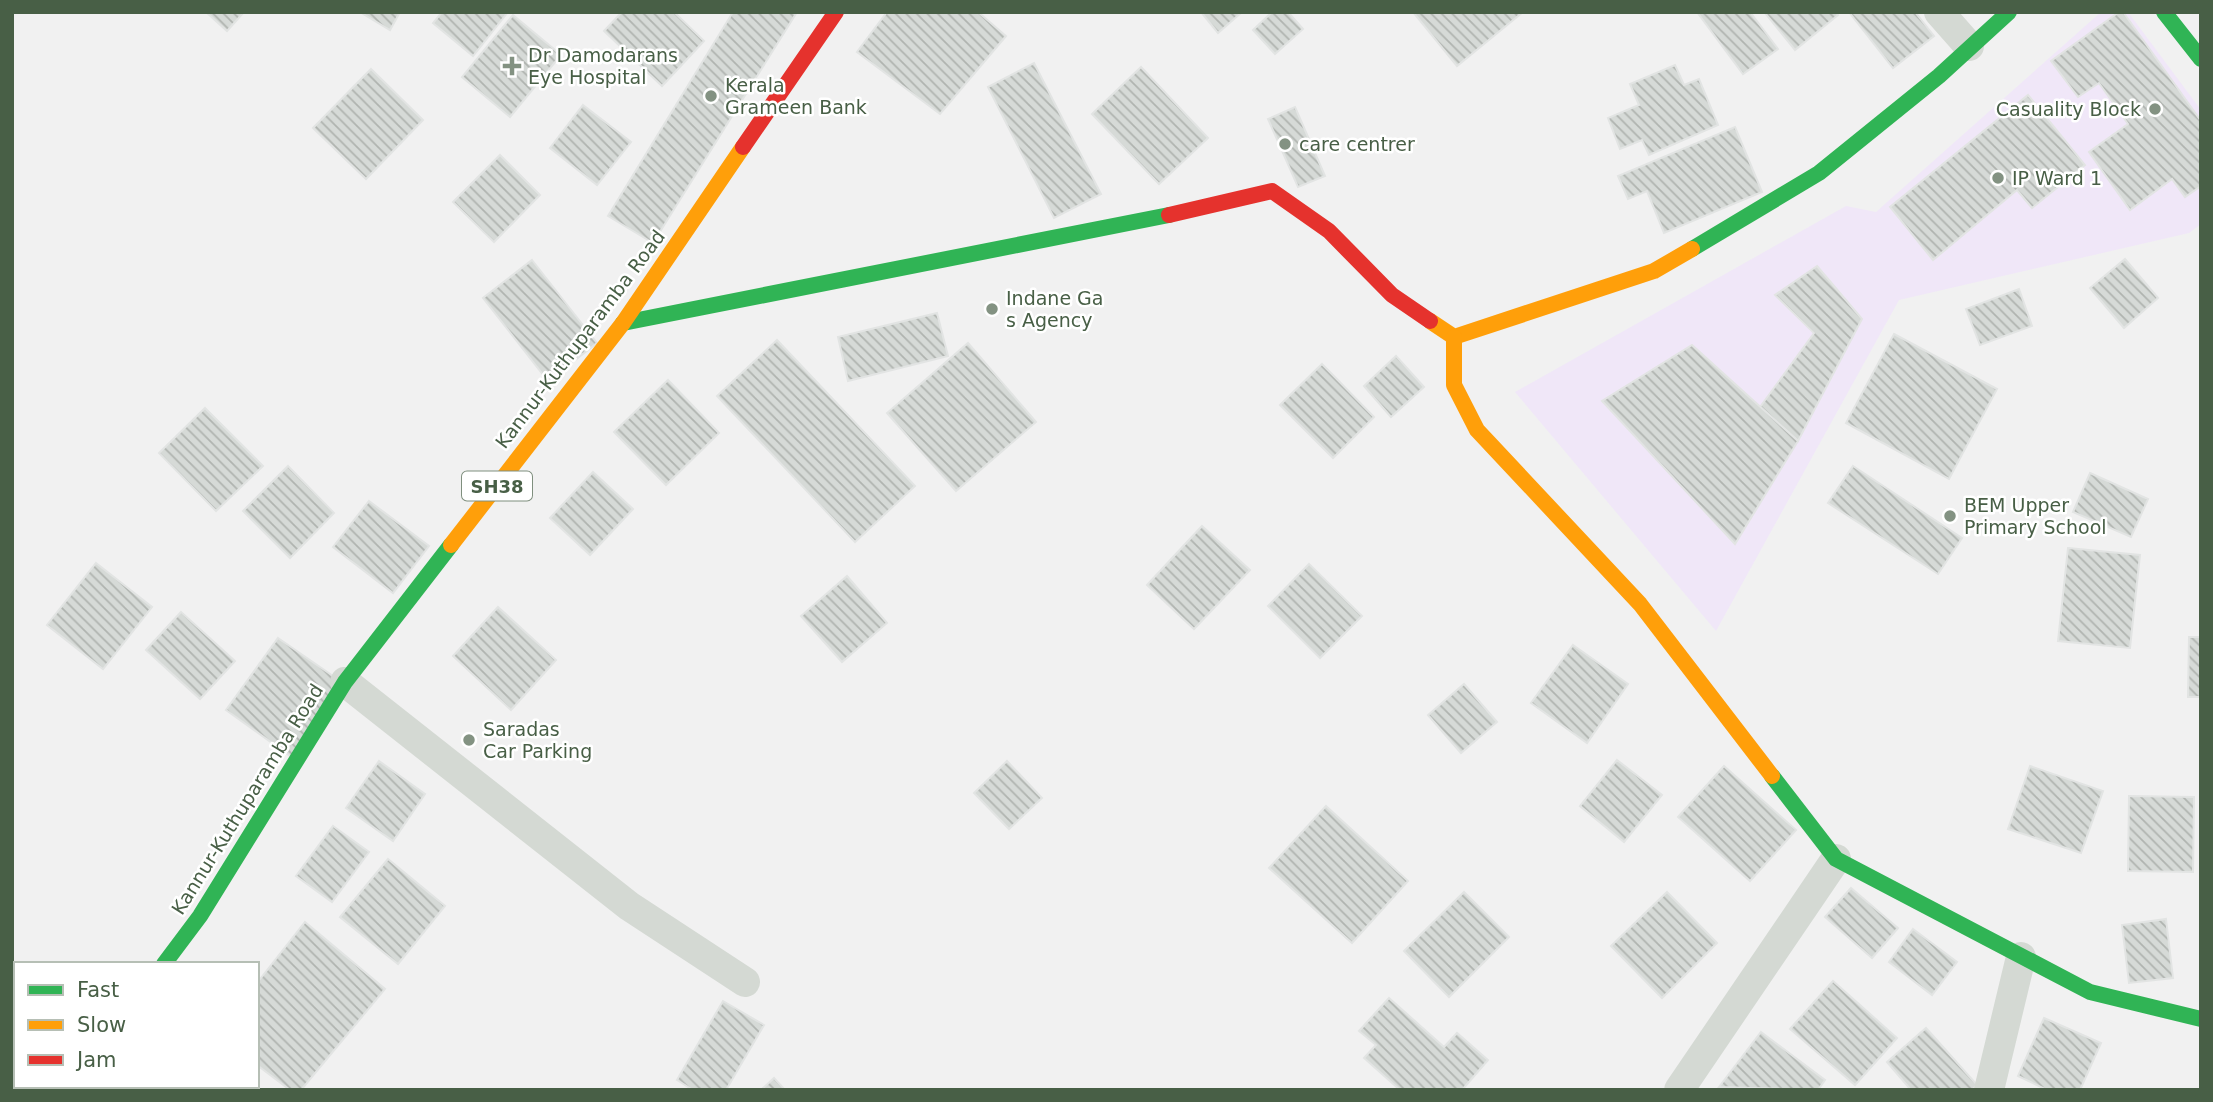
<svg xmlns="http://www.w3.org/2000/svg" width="2213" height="1102" viewBox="0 0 2213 1102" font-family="'DejaVu Sans',sans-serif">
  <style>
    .medical { fill: #f0e7f8 }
    .building { fill: url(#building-back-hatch); stroke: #e2e4e3; stroke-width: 2 }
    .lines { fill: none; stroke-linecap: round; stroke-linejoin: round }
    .street { stroke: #d4d9d3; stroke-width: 30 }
    .fast { stroke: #30b455; stroke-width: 16 }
    .slow { stroke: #ff9f0a; stroke-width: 16 }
    .jam { stroke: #e5322d; stroke-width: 16 }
    .poi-dot { fill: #839282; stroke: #fff; stroke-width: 2.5 }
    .labels { text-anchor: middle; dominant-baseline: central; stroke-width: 5; stroke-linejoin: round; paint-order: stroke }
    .shield { fill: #fff; stroke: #7f8f7e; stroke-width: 2 }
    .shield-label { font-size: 18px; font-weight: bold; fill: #485f46 }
    .poi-label { font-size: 19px; fill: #485f46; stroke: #fff; text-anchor: start }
    .street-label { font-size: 19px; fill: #485f46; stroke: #fff }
  </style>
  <defs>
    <pattern id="building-back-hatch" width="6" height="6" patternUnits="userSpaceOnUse" patternTransform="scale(1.75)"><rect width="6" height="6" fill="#d6dad7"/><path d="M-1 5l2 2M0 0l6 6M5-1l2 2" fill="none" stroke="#b0b4b0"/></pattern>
  </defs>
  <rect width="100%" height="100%" fill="#f1f1f1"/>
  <path class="medical" d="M 2101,12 L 2128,12 L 2201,110 L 2201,224 L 2189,233 L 1899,300 L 1716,631 L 1515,392 L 1846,206 L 1876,212 Z"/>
  <g class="building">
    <path d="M 206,12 L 244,12 L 227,31 Z"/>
    <path d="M 360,12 L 400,12 L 390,30 Z"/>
    <path d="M 442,12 L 508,12 L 473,56 L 433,23 Z"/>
    <path d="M 622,12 L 674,12 L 704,41 L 662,86 L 604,31 Z"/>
    <path d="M 733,12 L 797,12 L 653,243 L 608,216 Z"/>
    <path d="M 887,12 L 978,12 L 1006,36 L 940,114 L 857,52 Z"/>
    <path d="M 1201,12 L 1242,12 L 1218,33 Z"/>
    <path d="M 1272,12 L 1288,12 L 1303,29 L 1275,54 L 1253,30 Z"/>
    <path d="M 1413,12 L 1523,12 L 1457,66 Z"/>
    <path d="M 1697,12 L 1750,12 L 1778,49 L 1743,74 Z"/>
    <path d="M 1836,12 L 1838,15 L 1795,50 L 1765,13 Z"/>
    <path d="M 1849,12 L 1915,12 L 1934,36 L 1893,68 Z"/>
    <path d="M 2119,12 L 2123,12 L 2201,121 L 2201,186 L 2185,197 L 2172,179 L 2130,210 L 2089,152 L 2128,124 L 2099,83 L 2078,97 L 2051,61 Z"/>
    <path d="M 513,15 L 561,55 L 510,117 L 462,77 Z"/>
    <path d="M 1034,63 L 1101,194 L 1054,218 L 988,87 Z"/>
    <path d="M 1675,65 L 1684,85 L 1699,79 L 1718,125 L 1649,155 L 1642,140 L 1620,149 L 1608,118 L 1639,105 L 1630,84 Z"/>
    <path d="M 1141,67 L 1208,138 L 1159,184 L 1092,114 Z"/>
    <path d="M 371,69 L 423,120 L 366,179 L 313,128 Z"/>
    <path d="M 2028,95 L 2085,165 L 2032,208 L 2017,190 L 1933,260 L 1890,207 Z"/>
    <path d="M 583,105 L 631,142 L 597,185 L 550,148 Z"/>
    <path d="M 1295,107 L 1325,176 L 1298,187 L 1268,119 Z"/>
    <path d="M 1735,127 L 1762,192 L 1664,233 L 1647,191 L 1628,199 L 1618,176 Z"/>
    <path d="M 500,155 L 540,195 L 494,242 L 453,202 Z"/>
    <path d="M 2125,259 L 2158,298 L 2124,328 L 2090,288 Z"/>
    <path d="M 532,260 L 597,343 L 548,381 L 483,298 Z"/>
    <path d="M 1817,266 L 1862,319 L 1798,441 L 1760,407 L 1814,333 L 1775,295 Z"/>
    <path d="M 2019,289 L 2032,326 L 1980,345 L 1966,309 Z"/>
    <path d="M 937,313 L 948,356 L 848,381 L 838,337 Z"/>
    <path d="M 1894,334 L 1997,389 L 1949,479 L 1846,423 Z"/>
    <path d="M 777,340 L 915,486 L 855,542 L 717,396 Z"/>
    <path d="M 968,343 L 1036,422 L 956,491 L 887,413 Z"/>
    <path d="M 1692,345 L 1798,441 L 1735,544 L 1602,401 Z"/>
    <path d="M 1396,356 L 1424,387 L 1391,417 L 1364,386 Z"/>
    <path d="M 1322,364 L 1374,417 L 1333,458 L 1280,405 Z"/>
    <path d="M 668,380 L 719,433 L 666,485 L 614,432 Z"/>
    <path d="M 205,408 L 263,466 L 216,511 L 159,453 Z"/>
    <path d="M 288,466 L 334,513 L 290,558 L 243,511 Z"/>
    <path d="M 1853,466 L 1962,538 L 1938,574 L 1828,503 Z"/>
    <path d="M 593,472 L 633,509 L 590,555 L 550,518 Z"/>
    <path d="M 2090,473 L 2148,499 L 2131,537 L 2073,512 Z"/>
    <path d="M 369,501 L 429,546 L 393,593 L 333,547 Z"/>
    <path d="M 1202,526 L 1250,570 L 1194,629 L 1147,585 Z"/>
    <path d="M 2068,548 L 2140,555 L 2130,648 L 2058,641 Z"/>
    <path d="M 96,563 L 152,607 L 103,669 L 47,625 Z"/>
    <path d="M 1309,564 L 1362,616 L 1320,658 L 1268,606 Z"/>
    <path d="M 847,576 L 887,623 L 842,662 L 801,616 Z"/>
    <path d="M 498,607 L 556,660 L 511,710 L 453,656 Z"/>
    <path d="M 181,612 L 235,661 L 200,699 L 146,650 Z"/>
    <path d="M 2189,637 L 2201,637 L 2201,697 L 2188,697 Z"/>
    <path d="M 278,638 L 346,685 L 293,758 L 226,710 Z"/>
    <path d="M 1573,645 L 1628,684 L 1587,743 L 1531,703 Z"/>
    <path d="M 1464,684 L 1497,722 L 1461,753 L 1428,715 Z"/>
    <path d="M 1617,760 L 1662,795 L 1624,842 L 1580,806 Z"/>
    <path d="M 379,761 L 425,794 L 393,841 L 346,808 Z"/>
    <path d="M 1007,761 L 1042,798 L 1009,829 L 974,793 Z"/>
    <path d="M 1724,766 L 1796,830 L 1750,881 L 1678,817 Z"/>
    <path d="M 2030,766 L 2103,791 L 2081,853 L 2008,829 Z"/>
    <path d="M 2129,796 L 2194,797 L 2193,872 L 2128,871 Z"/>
    <path d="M 1326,806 L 1408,881 L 1352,943 L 1269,868 Z"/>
    <path d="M 333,826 L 369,852 L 332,902 L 296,876 Z"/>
    <path d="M 388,859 L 445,906 L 398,964 L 340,917 Z"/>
    <path d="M 1851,888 L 1898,928 L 1872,958 L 1825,917 Z"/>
    <path d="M 1464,892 L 1509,937 L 1449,997 L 1404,951 Z"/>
    <path d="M 1667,892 L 1717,943 L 1662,998 L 1611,946 Z"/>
    <path d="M 2166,919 L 2173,978 L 2129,983 L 2122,925 Z"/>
    <path d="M 305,922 L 385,989 L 301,1090 L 290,1090 L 257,1065 L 257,983 Z"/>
    <path d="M 1913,929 L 1957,962 L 1932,995 L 1889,962 Z"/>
    <path d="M 1833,981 L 1897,1038 L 1855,1085 L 1790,1029 Z"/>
    <path d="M 1389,998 L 1444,1047 L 1457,1033 L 1488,1060 L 1462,1090 L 1400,1090 L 1364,1058 L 1376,1045 L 1359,1031 Z"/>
    <path d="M 723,1001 L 764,1025 L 726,1090 L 693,1090 L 677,1080 Z"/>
    <path d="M 2044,1018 L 2101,1043 L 2080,1090 L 2047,1090 L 2018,1076 Z"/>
    <path d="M 1926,1028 L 1977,1085 L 1972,1090 L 1911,1090 L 1887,1062 Z"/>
    <path d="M 1761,1032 L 1825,1080 L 1818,1090 L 1719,1087 Z"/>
    <path d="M 774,1078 L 785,1090 L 761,1090 Z"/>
  </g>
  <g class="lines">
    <g class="street">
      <path d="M 1939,12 L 1969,46"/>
      <path d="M 345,682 L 629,906 L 745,982"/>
      <path d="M 1679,1090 L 1836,859"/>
      <path d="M 1989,1090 L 2021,957"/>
    </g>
    <g class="fast">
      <path d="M 2164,12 L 2201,59"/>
      <path d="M 1692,249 L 1819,173 L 1939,76 L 2009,12"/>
      <path d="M 623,323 L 1169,215"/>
      <path d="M 1772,776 L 1836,859 L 2090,992 L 2201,1019"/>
      <path d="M 164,964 L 200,916 L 345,682 L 451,545"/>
    </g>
    <g class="slow">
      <path d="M 1430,321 L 1454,337 L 1654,271 L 1692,249"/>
      <path d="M 1454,337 L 1454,385 L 1477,430 L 1640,604 L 1772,776"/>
      <path d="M 451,545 L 623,323 L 743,147"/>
      <path d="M 68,1090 L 70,1086"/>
    </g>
    <g class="jam">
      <path d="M 743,147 L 836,12"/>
      <path d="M 1169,215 L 1272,191 L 1329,231 L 1392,295 L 1430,321"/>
    </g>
  </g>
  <g class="poi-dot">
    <path d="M508.5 55.5h7v7h7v7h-7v7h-7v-7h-7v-7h7z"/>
    <circle cx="711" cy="96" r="7"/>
    <circle cx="2155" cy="109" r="7"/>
    <circle cx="1285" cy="144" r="7"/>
    <circle cx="1998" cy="178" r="7"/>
    <circle cx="992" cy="309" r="7"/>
    <circle cx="1950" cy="516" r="7"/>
    <circle cx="469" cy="740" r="7"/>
  </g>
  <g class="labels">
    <rect class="shield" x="462" y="471.5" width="70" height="29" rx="5"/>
    <g class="shield-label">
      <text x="497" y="486">SH38</text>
    </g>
    <g class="poi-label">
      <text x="528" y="55">Dr Damodarans<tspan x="528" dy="22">Eye Hospital</tspan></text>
      <text x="725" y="85">Kerala<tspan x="725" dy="22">Grameen Bank</tspan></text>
      <text x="2141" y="109" text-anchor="end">Casuality Block</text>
      <text x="1299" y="144">care centrer</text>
      <text x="2012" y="178">IP Ward 1</text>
      <text x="1006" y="298">Indane Ga<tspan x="1006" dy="22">s Agency</tspan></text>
      <text x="1964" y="505">BEM Upper<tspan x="1964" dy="22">Primary School</tspan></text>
      <text x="483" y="729">Saradas<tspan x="483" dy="22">Car Parking</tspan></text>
    </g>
    <g class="street-label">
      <text transform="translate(580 339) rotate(-53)">Kannur-Kuthuparamba Road</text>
      <text transform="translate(247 799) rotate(-58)">Kannur-Kuthuparamba Road</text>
    </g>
  </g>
  <rect width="2213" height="1102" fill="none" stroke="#485f46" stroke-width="28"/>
  <rect x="14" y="962" width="245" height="126" fill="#ffffff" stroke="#b6bfb5" stroke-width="2"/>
  <rect x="28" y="985" width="35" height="10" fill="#30b455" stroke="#b6bfb5" stroke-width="2"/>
  <text x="77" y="997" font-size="21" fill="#485f46">Fast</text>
  <rect x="28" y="1020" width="35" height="10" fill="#ff9f0a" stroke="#b6bfb5" stroke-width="2"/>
  <text x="77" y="1032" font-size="21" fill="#485f46">Slow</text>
  <rect x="28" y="1055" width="35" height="10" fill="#e5322d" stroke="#b6bfb5" stroke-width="2"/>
  <text x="77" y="1067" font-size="21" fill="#485f46">Jam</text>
</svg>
